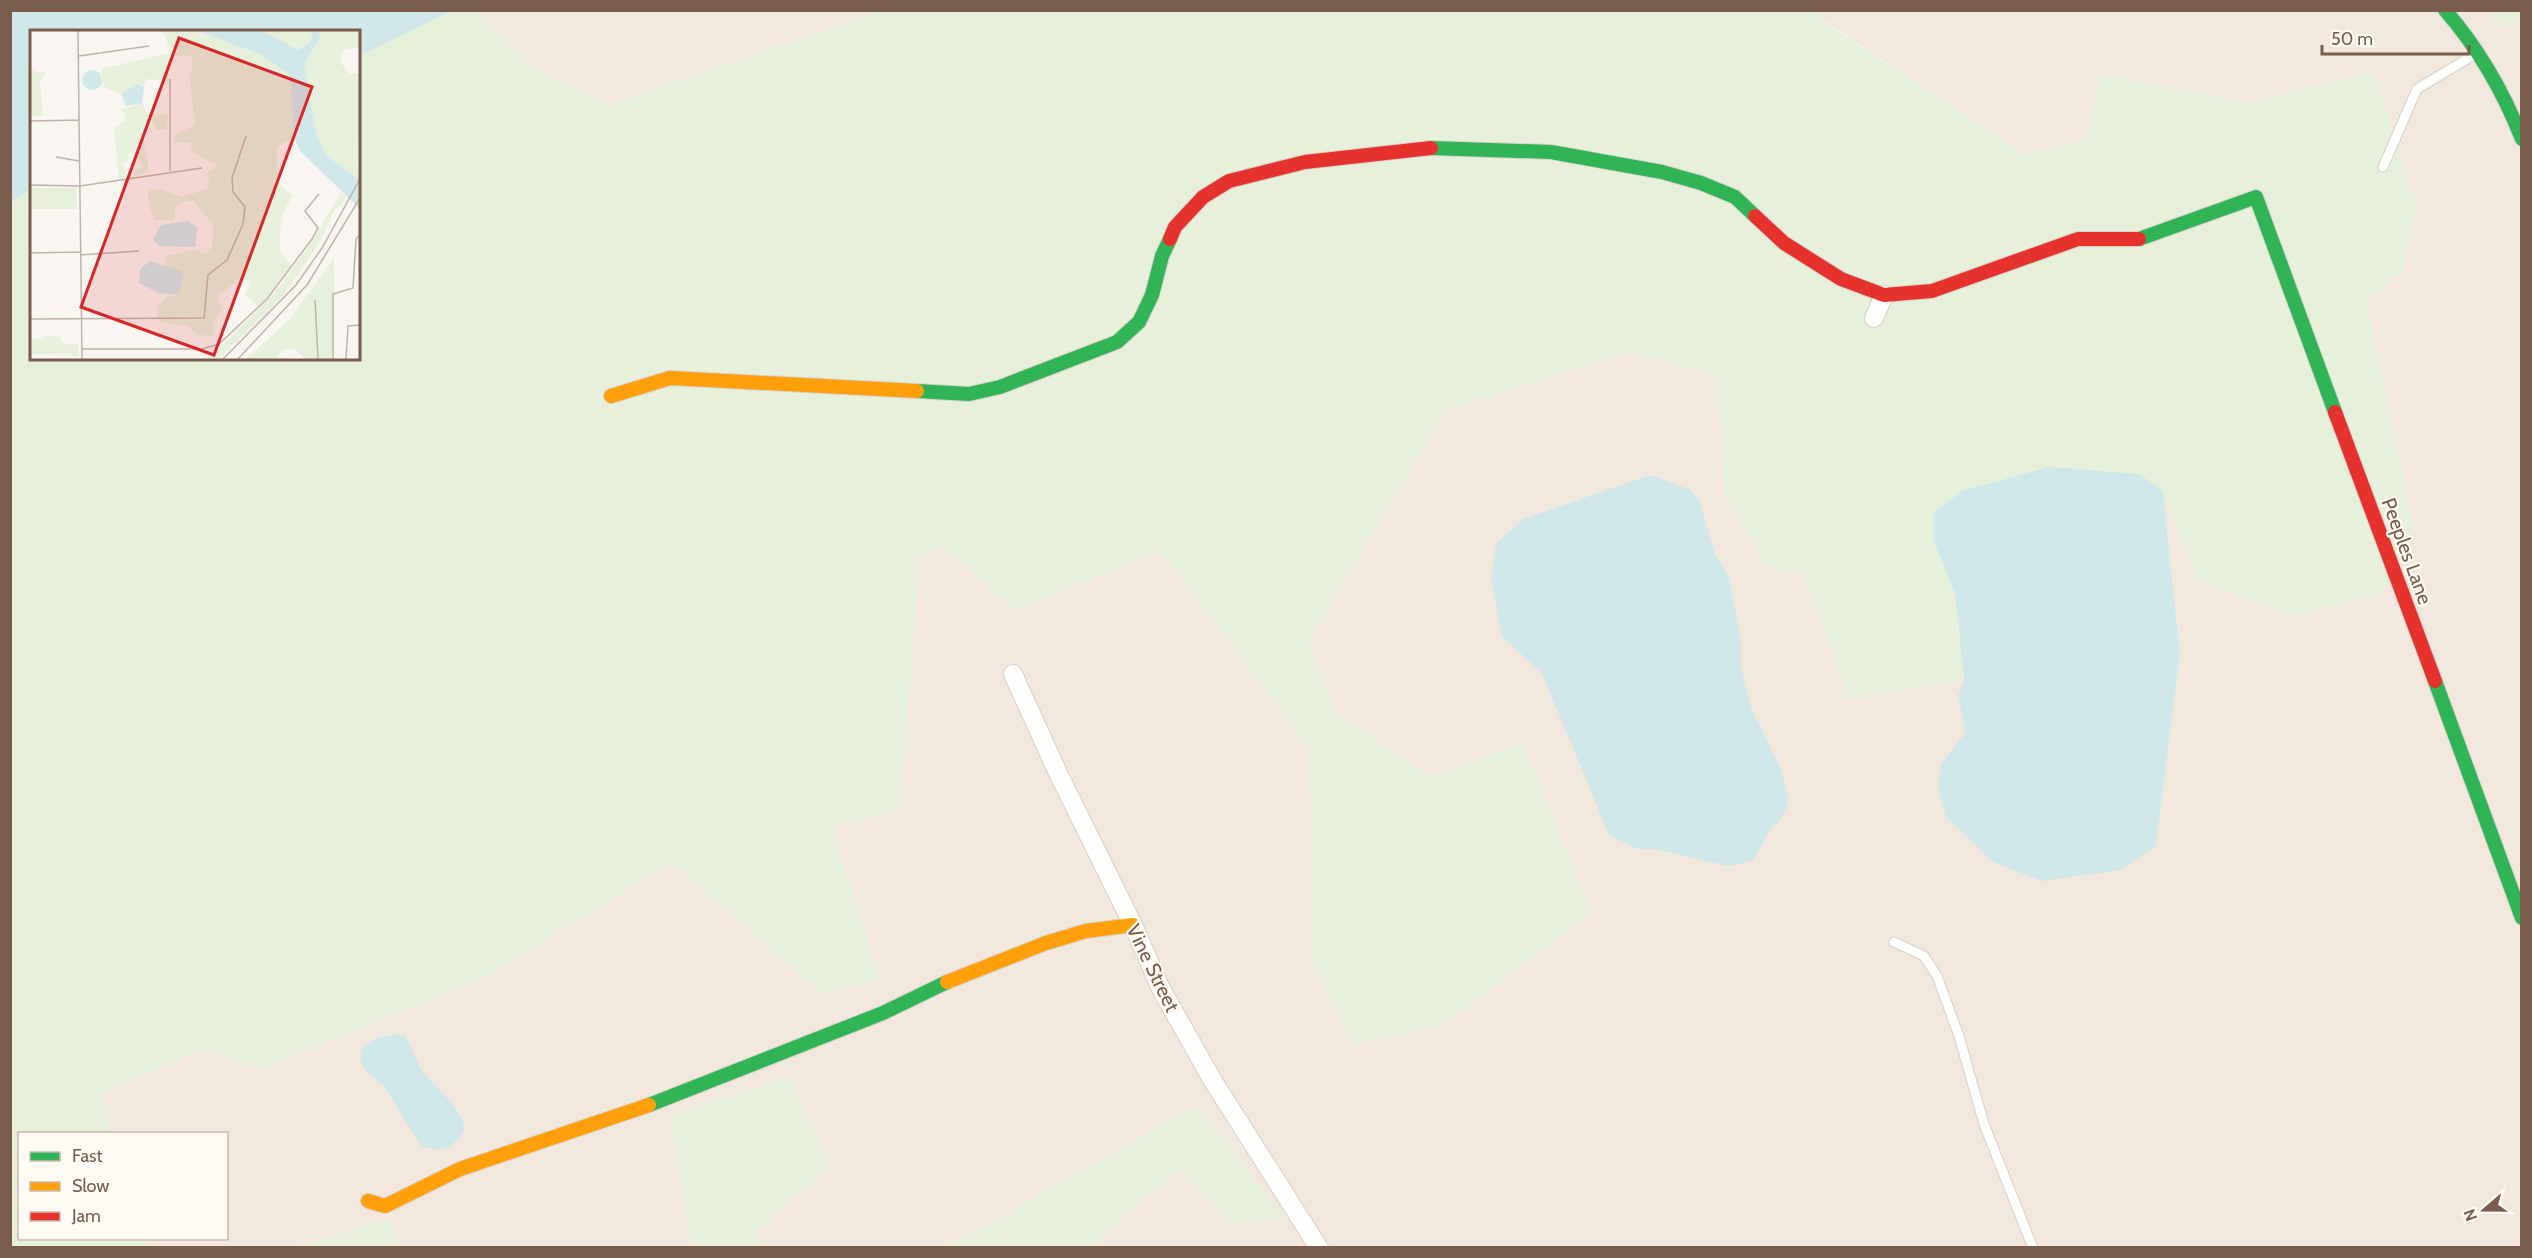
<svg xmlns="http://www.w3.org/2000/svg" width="2532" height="1258" viewBox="0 0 2532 1258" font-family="Cabin,sans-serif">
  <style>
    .residential { fill: #f2e8de }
    .green { fill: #e7f0db }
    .water { fill: #d0e8ea }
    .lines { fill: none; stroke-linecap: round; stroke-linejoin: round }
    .lane-casing { stroke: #d7d1cb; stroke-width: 11 }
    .street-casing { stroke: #d7d1cb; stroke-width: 20 }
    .fast-casing { stroke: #d9d2cb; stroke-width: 16 }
    .slow-casing { stroke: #d9d2cb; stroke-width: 16 }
    .jam-casing { stroke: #d9d2cb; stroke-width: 16 }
    .lane { stroke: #fefefd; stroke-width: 9 }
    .street { stroke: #fefefd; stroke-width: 18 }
    .fast { stroke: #30b455; stroke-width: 14 }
    .slow { stroke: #ff9f0a; stroke-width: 14 }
    .jam { stroke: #e5322d; stroke-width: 14 }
    .labels { text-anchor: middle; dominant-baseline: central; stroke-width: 4.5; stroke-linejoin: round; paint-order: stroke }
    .street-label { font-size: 20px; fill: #7a5c4d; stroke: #fffaf3 }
    .inset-road { fill: none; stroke: #c2b3aa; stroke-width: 1.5 }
    .view { fill: #d62828; fill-opacity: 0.15; stroke: #d62828; stroke-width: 3 }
    .inset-edge { fill: none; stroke: #7a5c4d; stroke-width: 3 }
  </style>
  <rect width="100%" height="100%" fill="#f9f5f0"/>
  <g class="residential">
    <path d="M 2485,10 L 2499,24 L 2521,26 L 2521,1247 L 1089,1247 L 1180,1168 L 1232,1225 L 1198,1105 L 947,1247 L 759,1247 L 754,1235 L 829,1165 L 670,1115 L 690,1237 L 695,1247 L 398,1247 L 390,1219 L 295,1247 L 151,1247 L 147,1239 L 226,1238 L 226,1134 L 108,1133 L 103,1092 L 201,1050 L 264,1068 L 486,977 L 672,861 L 821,994 L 879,978 L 832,826 L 901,810 L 919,556 L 943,545 L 1016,610 L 1160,550 L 1310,749 L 1312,960 L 1590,914 L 1523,744 L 1430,777 L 1335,712 L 1308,641 L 1446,410 L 1630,352 L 1718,375 L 1725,495 L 1767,565 L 1804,575 L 1849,699 L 1964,680 L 1958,696 L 1965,734 L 1940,765 L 1938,789 L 2180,654 L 2163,491 L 2198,581 L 2415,532 L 2366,300 L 2402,272 L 2417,208 L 2373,71 L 2248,103 L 2100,74 L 2086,139 L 2024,155 L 1820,18 L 1819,11 Z"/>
    <path d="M 481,11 L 876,11 L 872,14 L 609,105 L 535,70 L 484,20 Z"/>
  </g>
  <g class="green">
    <path d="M 452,11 L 481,11 L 484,20 L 535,70 L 609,105 L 872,14 L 876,11 L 1819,11 L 1820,19 L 2024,155 L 2086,139 L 2100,74 L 2248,103 L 2374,71 L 2417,208 L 2402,272 L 2366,301 L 2415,532 L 2384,592 L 2296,616 L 2198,581 L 2163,491 L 1934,543 L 1955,592 L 1964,680 L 1849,699 L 1804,575 L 1767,566 L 1725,495 L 1717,375 L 1629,352 L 1446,410 L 1308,641 L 1335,712 L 1430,777 L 1523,743 L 1591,913 L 1444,1024 L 1354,1045 L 1312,960 L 1310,749 L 1160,551 L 1015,610 L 943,546 L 919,556 L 901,810 L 832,826 L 879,979 L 822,994 L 672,862 L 486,977 L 263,1068 L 201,1050 L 103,1092 L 108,1133 L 20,1134 L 20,1238 L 147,1239 L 151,1247 L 11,1248 L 10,201 L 31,190 L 32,358 L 358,358 L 359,56 Z"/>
    <path d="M 2485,11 L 2521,11 L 2521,26 L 2499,24 Z"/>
    <path d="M 790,1077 L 829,1165 L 755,1235 L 759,1247 L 695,1247 L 690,1237 L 670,1115 Z"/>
    <path d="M 1198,1105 L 1284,1216 L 1232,1225 L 1180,1168 L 1089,1247 L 947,1247 Z"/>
    <path d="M 390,1219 L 398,1247 L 295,1247 Z"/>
  </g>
  <g class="water">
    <path d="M 13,11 L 13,10 L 452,11 L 359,56 L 358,32 L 32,32 L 31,190 L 11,201 L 10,12 Z"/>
    <path d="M 2049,467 L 2139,474 L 2163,491 L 2180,654 L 2156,846 L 2121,870 L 2042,881 L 1993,862 L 1946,817 L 1938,789 L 1940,765 L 1965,733 L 1958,696 L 1964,680 L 1955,593 L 1934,543 L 1933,513 L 1962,491 Z"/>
    <path d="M 1651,475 L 1691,490 L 1700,502 L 1715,554 L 1729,578 L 1741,640 L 1741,669 L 1752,710 L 1780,767 L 1788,796 L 1787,807 L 1778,823 L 1771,827 L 1753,861 L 1728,866 L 1654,849 L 1638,849 L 1609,835 L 1542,673 L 1502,637 L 1491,579 L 1496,544 L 1523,519 Z"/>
    <path d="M 396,1034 L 405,1036 C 412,1047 416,1061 422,1070 C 436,1090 462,1106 465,1130 C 451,1149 446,1152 422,1147 L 384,1086 L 367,1072 L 360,1060 L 362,1048 L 375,1039 Z"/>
  </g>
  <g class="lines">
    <g class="lane-casing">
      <g id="lane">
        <path d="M 2383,167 L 2417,89 L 2477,53"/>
        <path d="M 1894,942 L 1924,956 L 1937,976 L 1959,1036 L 1984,1124 L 2033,1248"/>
      </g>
    </g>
    <g class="street-casing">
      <g id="street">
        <path d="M 1874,318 L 1884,295"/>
        <path d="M 1013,674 L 1058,773 L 1133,925 L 1161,989 L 1213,1081 L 1319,1248"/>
      </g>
    </g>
    <g class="fast-casing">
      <g id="fast">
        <path d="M 2445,10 C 2479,49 2503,91 2522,139"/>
        <path d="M 1431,148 L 1551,152 L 1662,172 L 1701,183 L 1735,197 L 1755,216"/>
        <path d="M 2139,239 L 2256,197 L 2335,412"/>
        <path d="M 917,391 L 969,394 L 1000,387 L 1117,342 L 1139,322 L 1152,295 L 1162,256 L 1170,239"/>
        <path d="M 2435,681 L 2522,918"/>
        <path d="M 649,1105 L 883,1013 L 947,982"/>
      </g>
    </g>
    <g class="slow-casing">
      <g id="slow">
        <path d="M 611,396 L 670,378 L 917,391"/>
        <path d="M 947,982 L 1046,943 L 1086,931 L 1133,925"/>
        <path d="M 368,1201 L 385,1206 L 460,1169 L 649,1105"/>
      </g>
    </g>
    <g class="jam-casing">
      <g id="jam">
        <path d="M 1755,216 L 1784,243 L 1841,279 L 1884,295 L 1932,291 L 2078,239 L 2139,239"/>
        <path d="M 1170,239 L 1175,227 L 1203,197 L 1229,181 L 1305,162 L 1431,148"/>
        <path d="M 2335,412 L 2435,681"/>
      </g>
    </g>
    <use href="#lane" class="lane"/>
    <use href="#street" class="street"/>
    <use href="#fast" class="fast"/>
    <use href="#slow" class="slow"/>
    <use href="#jam" class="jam"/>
  </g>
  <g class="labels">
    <g class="street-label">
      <text transform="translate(2407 551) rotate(70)">Peeples Lane</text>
      <text transform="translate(1153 968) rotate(64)">Vine Street</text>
    </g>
  </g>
  <g transform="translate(30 30)">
    <rect width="330" height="330" fill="#f9f5f0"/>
    <path d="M 130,1 L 168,1 L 232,25 L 260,45 L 264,107 L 247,117 L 247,149 L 252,158 L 263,165 L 254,181 L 250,200 L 250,221 L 262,236 L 229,277 L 215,265 L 221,251 L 210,249 L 188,265 L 187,272 L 193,276 L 184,291 L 183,306 L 167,305 L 159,296 L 132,292 L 127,287 L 128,276 L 136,267 L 149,265 L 150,241 L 134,239 L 137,226 L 163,220 L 176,224 L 182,216 L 183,194 L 163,171 L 155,171 L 145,178 L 144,190 L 124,190 L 118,170 L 119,160 L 130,159 L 152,167 L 179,158 L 178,141 L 188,136 L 161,121 L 162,113 L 144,112 L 145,105 L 165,95 L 159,43 L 163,38 L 162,26 L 140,25 L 138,51 L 116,49 L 114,57 L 112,54 L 91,64 L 74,57 L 71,39 L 139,23 L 136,6 ZM 224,1 L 283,1 L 283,4 L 280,12 L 268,20 ZM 290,1 L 330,1 L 330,18 L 314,19 L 310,32 L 320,44 L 330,43 L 328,149 L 297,126 L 286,104 L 274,34 L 289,9 ZM 0,33 L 3,41 L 16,43 L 10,52 L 13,86 L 0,86 ZM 112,73 L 117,83 L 138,85 L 137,99 L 126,100 L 122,89 L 118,89 L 112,101 L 119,141 L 104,146 L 105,140 L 113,136 L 107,123 L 99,123 L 98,131 L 93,134 L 97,147 L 89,149 L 84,98 L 95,91 L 95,84 L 89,80 ZM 0,158 L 46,158 L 47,179 L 0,179 ZM 311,162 L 315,167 L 312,176 L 306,177 L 288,215 L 251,268 L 190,328 L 178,329 L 244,264 L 282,212 ZM 304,227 L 304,329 L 275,329 L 265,319 L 254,319 L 245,329 L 216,329 L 260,289 ZM 14,305 L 30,307 L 34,314 L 48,314 L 49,326 L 43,327 L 41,323 L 0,324 L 0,308 L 14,310 Z" fill="#e7f0db"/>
    <path d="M 168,1 L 231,1 L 268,20 L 280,12 L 283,1 L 290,1 L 289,9 L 274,34 L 286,104 L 297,126 L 330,150 L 330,179 L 270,121 L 264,107 L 260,45 L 232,25 ZM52 50a10 10 0 1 1 20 0a10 10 0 1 1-20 0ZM 108,54 L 114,57 L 112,73 L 96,76 L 91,64 ZM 157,191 L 168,198 L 165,217 L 129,216 L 123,209 L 131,195 ZM 120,231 L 153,242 L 149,265 L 129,263 L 109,253 L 110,239 Z" fill="#d0e8ea"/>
    <path class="inset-road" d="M 48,1 L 52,329M 49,26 L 119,16M 0,91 L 49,90M 26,127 L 49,131M 140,141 L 140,49M 0,155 L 50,156 L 172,138M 0,223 L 50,222M 50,225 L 109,221M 285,270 L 288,329M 0,289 L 174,288 L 178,245 L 197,230 L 213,194 L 215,177 L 203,162 L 202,148 L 216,106M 51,319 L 172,319 L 189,314 L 237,269 L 282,209 L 288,198 L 275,181 L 289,164M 193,329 L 266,255 L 292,218 L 330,149M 208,329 L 277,255 L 330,168M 303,329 L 303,264 L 323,258 L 326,209 L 330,205M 316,329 L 318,296 L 330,295"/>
    <path class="view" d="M 149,8 L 282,57 L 184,325 L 51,277 Z"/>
    <rect width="330" height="330" class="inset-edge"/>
  </g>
  <rect width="2532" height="1258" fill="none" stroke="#7a5c4d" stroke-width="24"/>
  <rect x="18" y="1132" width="210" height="108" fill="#fffaf3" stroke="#cabbb1" stroke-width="1.5"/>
  <rect x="30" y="1152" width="30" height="9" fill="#30b455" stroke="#cabbb1" stroke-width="1.5"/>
  <text x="72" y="1162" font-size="18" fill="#7a5c4d">Fast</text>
  <rect x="30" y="1182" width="30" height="9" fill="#ff9f0a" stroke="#cabbb1" stroke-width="1.5"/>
  <text x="72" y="1192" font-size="18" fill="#7a5c4d">Slow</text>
  <rect x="30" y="1212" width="30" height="9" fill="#e5322d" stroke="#cabbb1" stroke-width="1.5"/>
  <text x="72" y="1222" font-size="18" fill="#7a5c4d">Jam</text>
  <g transform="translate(2484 1210) rotate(250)" stroke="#fffaf3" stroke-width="4.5" paint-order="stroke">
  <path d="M0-4.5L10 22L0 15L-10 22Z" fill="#7a5c4d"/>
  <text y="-9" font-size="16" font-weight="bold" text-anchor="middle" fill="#7a5c4d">N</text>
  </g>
  <path d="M2322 45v9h147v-9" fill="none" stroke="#7a5c4d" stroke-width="3"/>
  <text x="2331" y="45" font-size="18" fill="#7a5c4d" stroke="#fffaf3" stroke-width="4.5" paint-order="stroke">50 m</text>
</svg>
